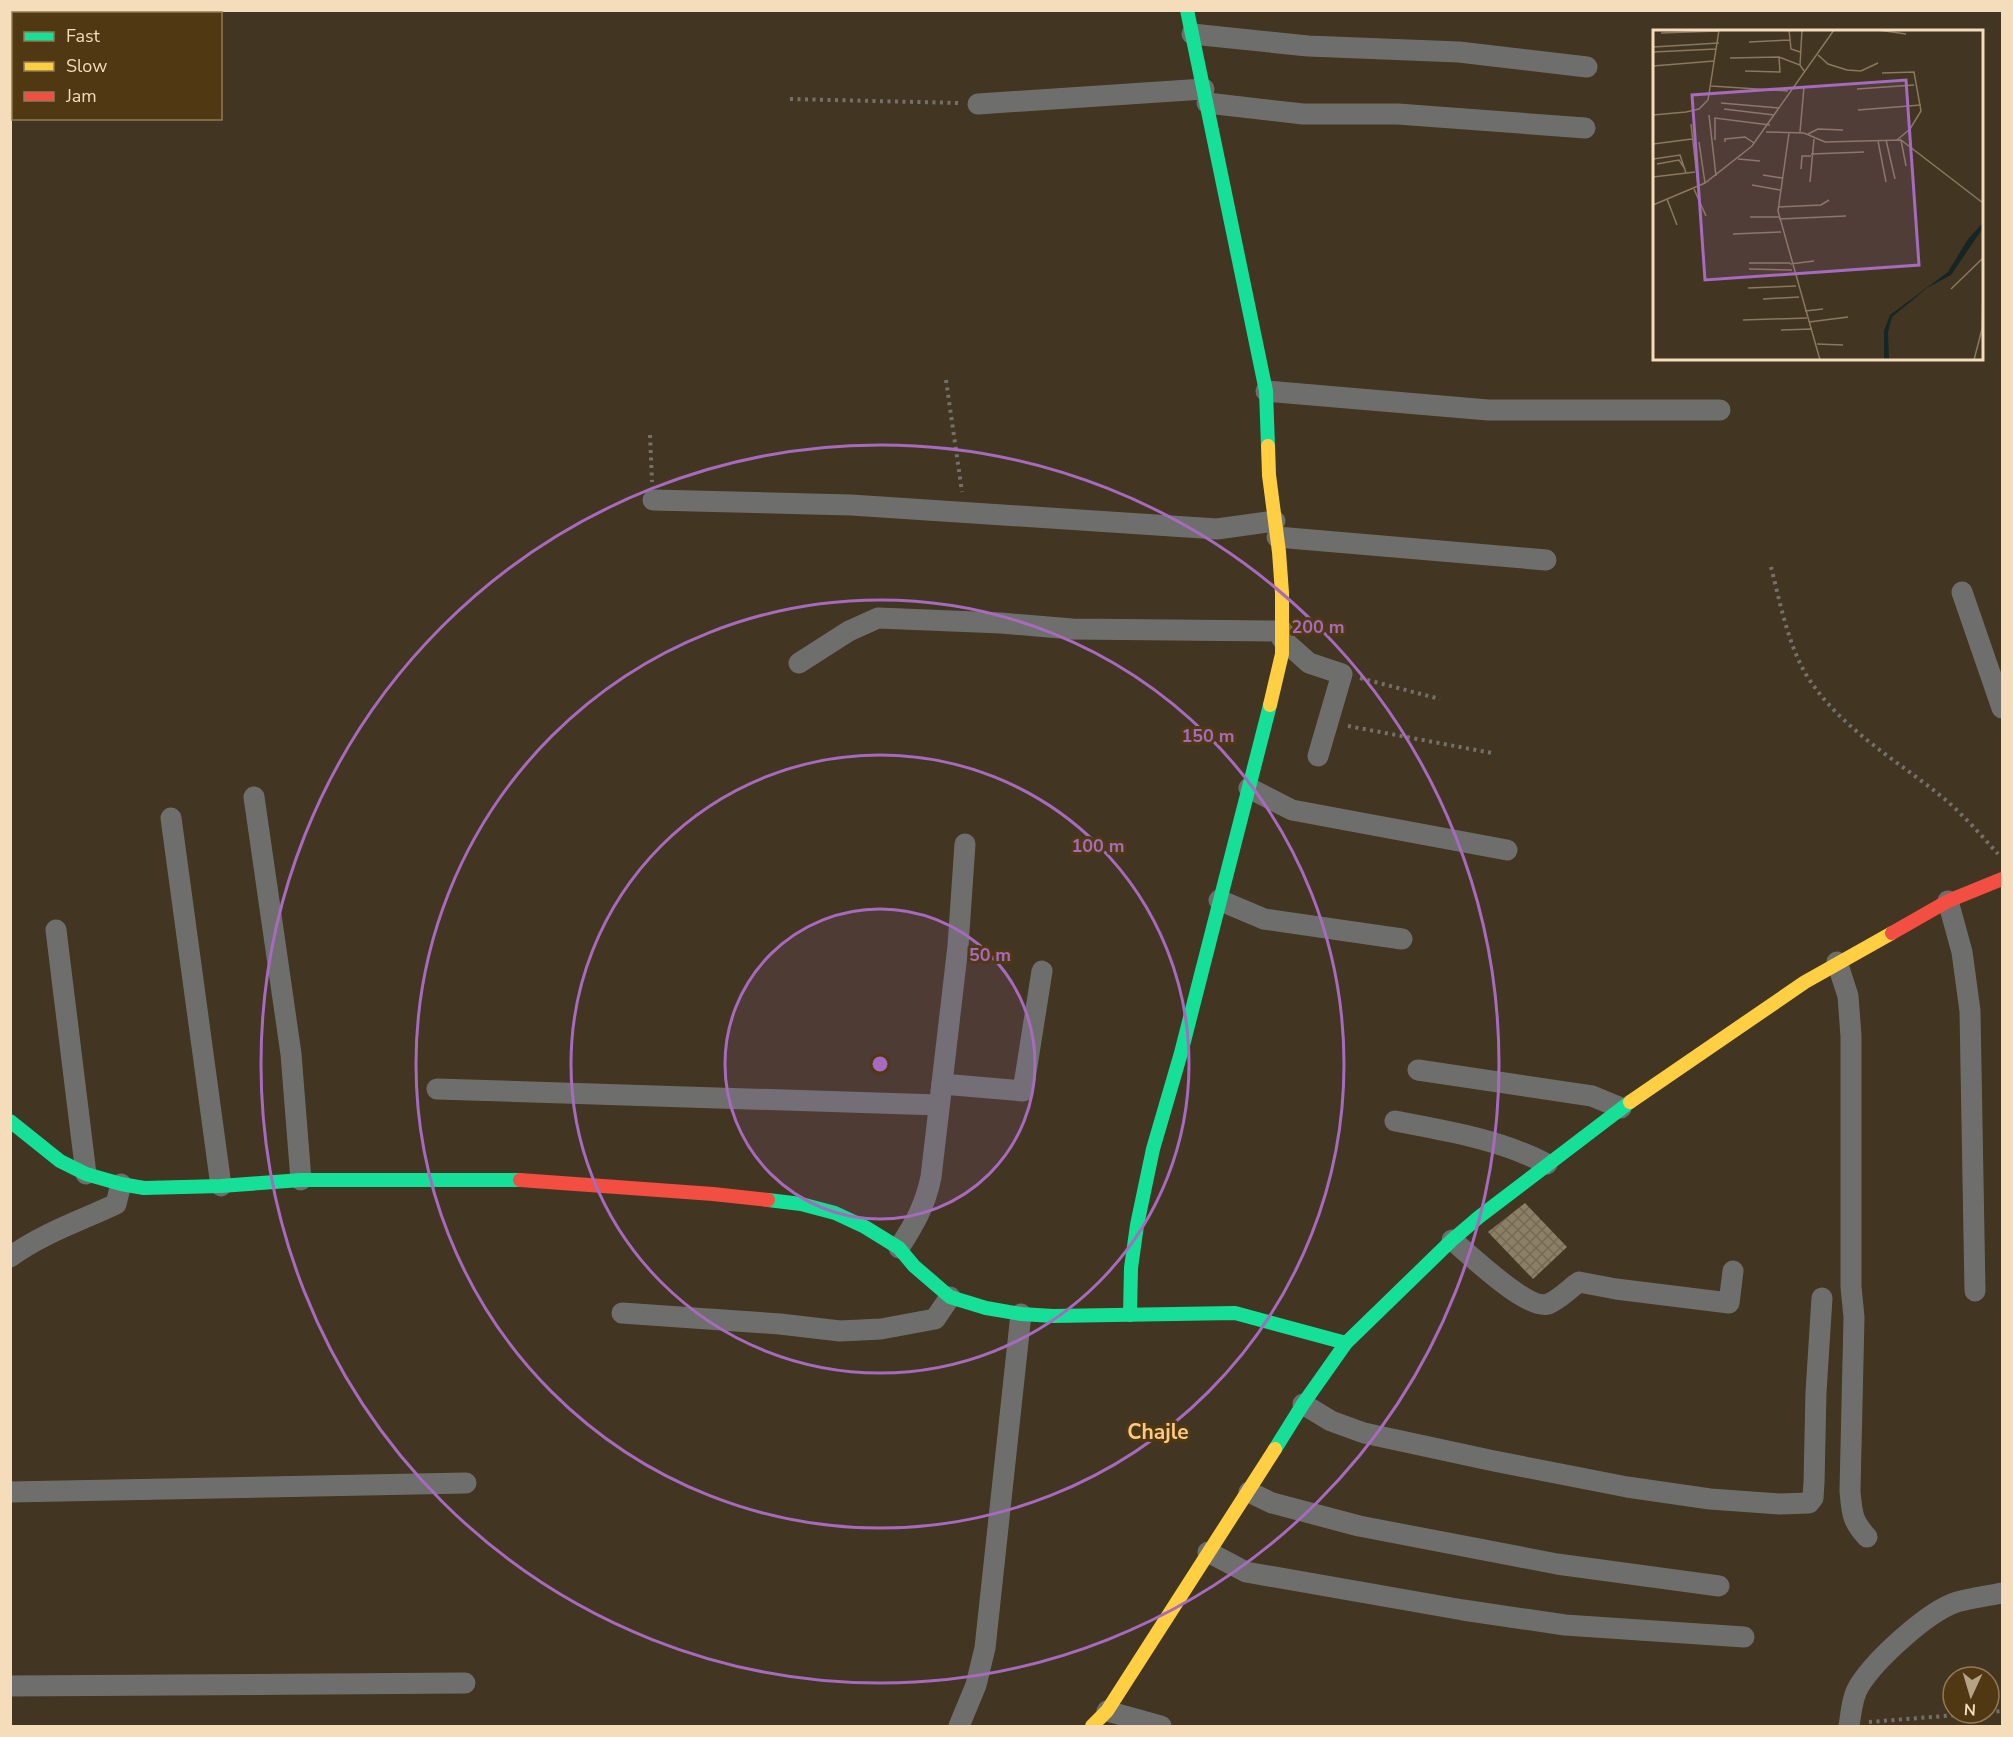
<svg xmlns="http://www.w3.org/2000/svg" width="2013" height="1737" viewBox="0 0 2013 1737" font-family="'Nunito Sans',sans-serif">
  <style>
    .building { fill: url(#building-cross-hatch) }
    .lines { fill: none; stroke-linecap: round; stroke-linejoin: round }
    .path { stroke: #74716d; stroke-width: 4; stroke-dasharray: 3 4.5; stroke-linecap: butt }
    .street { stroke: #6e6f6d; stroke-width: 21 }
    .fast { stroke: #16e098; stroke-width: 14 }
    .slow { stroke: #ffcf43; stroke-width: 14 }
    .jam { stroke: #f24e42; stroke-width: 14 }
    .ring { fill: none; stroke: #a66abe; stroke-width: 3 }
    .labels { text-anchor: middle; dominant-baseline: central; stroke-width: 6; stroke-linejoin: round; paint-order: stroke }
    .quarter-label { font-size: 21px; font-weight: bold; fill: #fcca85; stroke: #503813 }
    .inset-road { fill: none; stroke: #8a785f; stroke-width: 1.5 }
    .view { fill: #a66abe; fill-opacity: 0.15; stroke: #a66abe; stroke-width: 3 }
    .inset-edge { fill: none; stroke: #f5dcbb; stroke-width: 3 }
    .centre { fill: #a66abe; stroke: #503813; stroke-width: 3 }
    .ring-label { font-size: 18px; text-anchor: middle; font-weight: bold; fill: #a66abe; stroke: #503813; stroke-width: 6; stroke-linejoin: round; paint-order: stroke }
  </style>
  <defs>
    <pattern id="building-cross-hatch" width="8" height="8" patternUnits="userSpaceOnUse" patternTransform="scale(1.5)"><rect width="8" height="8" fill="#8b8065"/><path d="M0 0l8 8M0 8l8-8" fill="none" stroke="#746a55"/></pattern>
  </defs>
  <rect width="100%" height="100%" fill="#423521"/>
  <path class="building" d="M 1525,1203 L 1567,1247 L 1533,1279 L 1488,1232 Z"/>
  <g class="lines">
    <g class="path">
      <path d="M 790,99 L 959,103"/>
      <path d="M 946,380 L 962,492"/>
      <path d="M 650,435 L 652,482"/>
      <path d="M 1771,567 C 1780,602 1788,645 1807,676 C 1841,730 1899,761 1947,801 C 1965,817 1982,836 1998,854"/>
      <path d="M 1360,678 L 1440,699"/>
      <path d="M 1348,726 L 1492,753"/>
      <path d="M 1989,1712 L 2002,1711"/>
      <path d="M 1869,1722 L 1982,1713"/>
    </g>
    <g class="street">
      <path d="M 1192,34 L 1308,46 L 1459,52 L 1587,67"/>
      <path d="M 1207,103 L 1303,114 L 1398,114 L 1585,128"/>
      <path d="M 978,104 L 1204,89"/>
      <path d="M 1266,391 L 1488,410 L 1720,410"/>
      <path d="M 653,500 L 851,505 L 1217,529 L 1275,521"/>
      <path d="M 1277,537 L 1546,560"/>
      <path d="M 1962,592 L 2002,708"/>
      <path d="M 1282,639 L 1309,663 L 1342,674 L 1318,756"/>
      <path d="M 799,663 L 849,631 L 878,618 L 1001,623 L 1072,629 L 1283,631"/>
      <path d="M 1249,788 L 1292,810 L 1507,850"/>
      <path d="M 254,797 L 291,1054 L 301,1180"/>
      <path d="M 171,818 L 221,1186"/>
      <path d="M 1219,900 L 1264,919 L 1402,939"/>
      <path d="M 1948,901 L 1962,952 L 1970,1011 L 1975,1291"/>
      <path d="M 56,930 L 86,1174"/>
      <path d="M 1837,962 L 1848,996 L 1851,1036 L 1851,1287 L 1854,1317 L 1850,1491 C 1852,1513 1852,1521 1867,1537"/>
      <path d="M 1418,1070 L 1592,1096 L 1621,1108"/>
      <path d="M 942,1084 L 1023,1091 L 1042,971"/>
      <path d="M 437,1089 L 939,1105"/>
      <path d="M 1395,1121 C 1447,1131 1499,1139 1547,1164"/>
      <path d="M 1452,1240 C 1469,1254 1528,1311 1548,1304 C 1559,1300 1570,1288 1579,1282 L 1616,1289 L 1729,1303 L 1733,1271"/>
      <path d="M 899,1248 C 915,1223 925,1206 931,1177 L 958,946 L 965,844"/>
      <path d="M 10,1257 C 43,1233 80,1221 116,1204 L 121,1184"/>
      <path d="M 622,1313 L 780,1324 L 840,1331 L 881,1329 L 935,1319 L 950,1297"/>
      <path d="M 1303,1404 L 1331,1421 L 1364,1433 L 1494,1461 L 1627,1487 L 1710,1499 L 1780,1504 L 1809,1503 L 1813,1498 L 1814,1483 L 1816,1392 L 1822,1298"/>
      <path d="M 10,1492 L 466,1483"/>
      <path d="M 1249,1492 L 1272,1503 L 1359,1526 L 1557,1564 L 1719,1586"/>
      <path d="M 1208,1552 L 1246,1572 L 1463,1610 L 1565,1625 L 1744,1637"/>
      <path d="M 10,1686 L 465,1683"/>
      <path d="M 1107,1711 L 1161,1726"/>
      <path d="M 959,1726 L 976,1685 L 985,1648 L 1021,1314"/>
      <path d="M 1849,1726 C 1851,1714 1852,1697 1859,1686 C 1875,1660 1928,1611 1957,1602 C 1971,1598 1987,1596 2002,1593"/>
    </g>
    <g class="fast">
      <path d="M 1187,10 L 1266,391 L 1268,446"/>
      <path d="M 10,1121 L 60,1161 L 86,1174 L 121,1184 L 144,1188 L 221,1186 L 301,1180 L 520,1180"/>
      <path d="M 768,1200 L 801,1204 L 835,1213 L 865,1227 L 899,1248 L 914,1266 L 950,1297 L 986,1308 L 1021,1314 L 1053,1316 L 1235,1313 L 1346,1343"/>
      <path d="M 1130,1315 L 1131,1268 L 1137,1225 L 1153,1149 L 1181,1053 L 1270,705"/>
      <path d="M 1275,1449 L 1303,1404 L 1346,1343 L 1452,1240 L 1479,1217 L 1630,1102"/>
    </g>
    <g class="slow">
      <path d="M 1268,446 L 1269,475 L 1279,552 L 1282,593 L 1282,654 L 1270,705"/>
      <path d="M 1630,1102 L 1805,982 L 1892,933"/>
      <path d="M 1092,1726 L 1107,1711 L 1275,1449"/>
    </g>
    <g class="jam">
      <path d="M 1892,933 L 1948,901 L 2002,879"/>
      <path d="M 520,1180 L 713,1194 L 768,1200"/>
    </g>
  </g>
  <circle cx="880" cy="1064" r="155" fill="#a66abe" fill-opacity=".12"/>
  <g class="ring">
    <circle cx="880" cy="1064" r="155"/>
    <circle cx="880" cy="1064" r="309"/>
    <circle cx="880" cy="1064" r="464"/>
    <circle cx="880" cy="1064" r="619"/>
  </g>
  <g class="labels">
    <g class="quarter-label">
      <text x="1158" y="1432">Chajle</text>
    </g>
  </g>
  <g transform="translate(1653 30)">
    <rect width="330" height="330" fill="#423521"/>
    <path d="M 330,193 L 330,198 L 298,245 L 274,258 L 239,287 L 235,302 L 236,330 L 231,330 L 231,301 L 237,285 L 295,242 L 315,209 Z" fill="#162624"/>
    <path class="inset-road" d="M 136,0 L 138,19 L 147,22M 225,0 L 253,4M 8,3 L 66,1M 96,12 L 137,10M 0,17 L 66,13M 0,22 L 63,19M 165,25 L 175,34 L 194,40 L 208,41 L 225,33M 77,28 L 126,27 L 147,35 L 151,41M 147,35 L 149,0M 0,36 L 61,31M 92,41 L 127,42 L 126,27M 229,43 L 261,42 L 268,81 L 257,99 L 244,110M 58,56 L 135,61M 204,59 L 261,55M 68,73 L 126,78M 71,79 L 121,85M 205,80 L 268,75M 0,85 L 33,82 L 46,79 L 55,70 L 66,0M 56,85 L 63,146M 38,94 L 45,156M 113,102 L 151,103 L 172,112 L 248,110 L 330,173M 147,102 L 151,57M 136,103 L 125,181 L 167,330M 155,104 L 165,99 L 190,100M 62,110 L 62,88 L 117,95M 233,110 L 242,149M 248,110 L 253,136M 225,111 L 233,152M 46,112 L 52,153M 72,112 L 72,109 L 92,107 L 101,113M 0,114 L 39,109M 158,124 L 211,122M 0,129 L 27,125 L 33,143M 85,129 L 107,131M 4,134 L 26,130 L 32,139M 148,139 L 149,126 L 158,126M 110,145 L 129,148M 0,147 L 42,142M 157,152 L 161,109M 99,155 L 127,160M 41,159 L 53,186M 14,169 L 24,195M 0,175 L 52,153 L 99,116 L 181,0M 125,177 L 168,175 L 176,170M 97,187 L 126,187M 126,189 L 193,186M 80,204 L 128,202M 96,233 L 137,233M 137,234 L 161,231M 96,239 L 139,240M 95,258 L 143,256M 298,259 L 330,228M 110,269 L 146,267M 152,281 L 170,279M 90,290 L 154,288M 156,292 L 195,287M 128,300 L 159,299M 164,314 L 190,315M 321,330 L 329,299 L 330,259"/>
    <path class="view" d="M 253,50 L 266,235 L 52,250 L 39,65 Z"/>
    <rect width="330" height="330" class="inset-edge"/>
  </g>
  <circle cx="880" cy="1064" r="9" class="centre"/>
  <g class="ring-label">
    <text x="1318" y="633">200 m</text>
    <text x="1208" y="742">150 m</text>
    <text x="1098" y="852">100 m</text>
    <text x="990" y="961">50 m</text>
  </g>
  <rect width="2013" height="1737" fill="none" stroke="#f5dcbb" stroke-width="24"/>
  <rect x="12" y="12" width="210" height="108" fill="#503813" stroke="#927a56" stroke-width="1.5"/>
  <rect x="24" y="32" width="30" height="9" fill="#16e098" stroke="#927a56" stroke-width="1.5"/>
  <text x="66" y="42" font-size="18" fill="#f5dcbb">Fast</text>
  <rect x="24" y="62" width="30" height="9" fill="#ffcf43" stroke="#927a56" stroke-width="1.5"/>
  <text x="66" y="72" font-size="18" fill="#f5dcbb">Slow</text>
  <rect x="24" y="92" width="30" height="9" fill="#f24e42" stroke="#927a56" stroke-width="1.5"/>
  <text x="66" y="102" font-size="18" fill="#f5dcbb">Jam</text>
  <g transform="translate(1971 1695) rotate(184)"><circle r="28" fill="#503813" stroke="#927a56" stroke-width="1.5"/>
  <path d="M0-4.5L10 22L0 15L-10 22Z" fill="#b6a285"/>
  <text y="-9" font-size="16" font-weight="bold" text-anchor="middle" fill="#f5dcbb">N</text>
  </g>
</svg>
